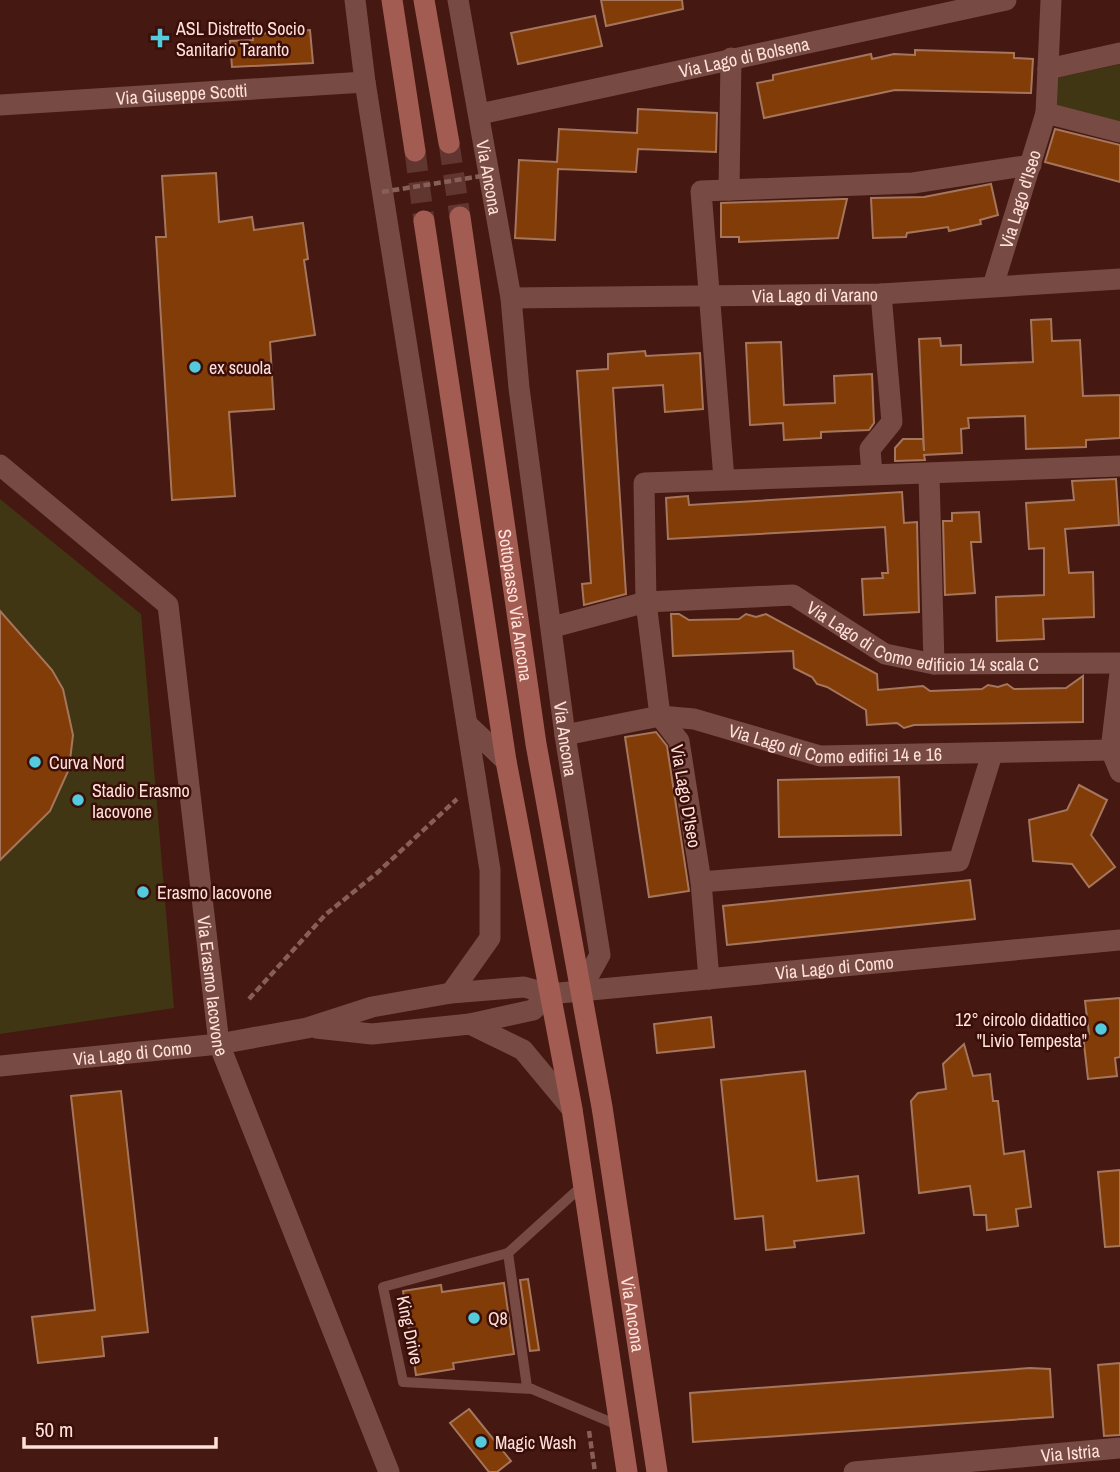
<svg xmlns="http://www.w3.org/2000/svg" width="1120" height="1472" viewBox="0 0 1120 1472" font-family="'Archivo Narrow',sans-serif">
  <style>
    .green { fill: #413614 }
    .building { fill: #813c08; stroke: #a6765c; stroke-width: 2 }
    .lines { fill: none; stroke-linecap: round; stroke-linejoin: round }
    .secondary-tunnel { stroke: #613630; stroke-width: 21; stroke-dasharray: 21 10; stroke-linecap: butt }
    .path { stroke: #875f59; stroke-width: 4.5; stroke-dasharray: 7 3.5; stroke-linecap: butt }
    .lane { stroke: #774b43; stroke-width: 10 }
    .street { stroke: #774b43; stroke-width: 21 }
    .secondary { stroke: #a35c51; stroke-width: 21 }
    .path-bridge { stroke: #875f59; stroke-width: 4.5; stroke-dasharray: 7 3.5; stroke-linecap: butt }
    .poi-dot { fill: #54cadd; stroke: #3a0e09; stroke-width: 2.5 }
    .labels { text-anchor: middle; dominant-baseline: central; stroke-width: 5; stroke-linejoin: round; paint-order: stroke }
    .poi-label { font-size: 18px; fill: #ffe0da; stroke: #3a0e09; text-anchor: start }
    .street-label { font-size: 18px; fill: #ffe0da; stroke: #3a0e09 }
  </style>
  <rect width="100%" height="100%" fill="#451812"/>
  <g class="green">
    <path d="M 1120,64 L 1120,123 L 1052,107 L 1052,79 Z"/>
    <path d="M 0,499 L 141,614 L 174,1008 L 0,1034 Z"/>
  </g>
  <g class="building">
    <path d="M 601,0 L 682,0 L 683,9 L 606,26 Z"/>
    <path d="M 595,16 L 602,46 L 518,64 L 511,33 Z"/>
    <path d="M 310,30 L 313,63 L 232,67 L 230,41 L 253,40 L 253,34 Z"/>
    <path d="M 915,50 L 1014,53 L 1014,58 L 1033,59 L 1031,93 L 895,90 L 764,118 L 757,83 L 773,80 L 773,75 L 871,54 L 872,59 L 894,54 L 915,55 Z"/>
    <path d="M 638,109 L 717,113 L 716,152 L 638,149 L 636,172 L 558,169 L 555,240 L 515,238 L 519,160 L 557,162 L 559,129 L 637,133 Z"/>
    <path d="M 1055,129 L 1120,145 L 1120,182 L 1045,162 Z"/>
    <path d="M 216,173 L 219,222 L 252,217 L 254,230 L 303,223 L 308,259 L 304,260 L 315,335 L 270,342 L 274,409 L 229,412 L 235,496 L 172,500 L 156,237 L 166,237 L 162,176 Z"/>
    <path d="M 991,184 L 998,215 L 980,220 L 981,224 L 949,231 L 948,227 L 907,233 L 906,237 L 873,238 L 871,198 L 924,197 Z"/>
    <path d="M 843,199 L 847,199 L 838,238 L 739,242 L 739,237 L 721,237 L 721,203 Z"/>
    <path d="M 1051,319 L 1052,341 L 1080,340 L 1083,396 L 1120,395 L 1120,438 L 1086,440 L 1086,447 L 1026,449 L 1025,416 L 968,418 L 969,428 L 961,429 L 962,453 L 924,455 L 925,460 L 895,461 L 895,448 L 903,439 L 923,439 L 924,451 L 919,339 L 940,338 L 941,346 L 961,345 L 961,365 L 1033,362 L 1031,320 Z"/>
    <path d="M 781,342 L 784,405 L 835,403 L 834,376 L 872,374 L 874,423 L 869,430 L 821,432 L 821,438 L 784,440 L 783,423 L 750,425 L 746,343 Z"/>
    <path d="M 645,351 L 646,356 L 700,353 L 703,409 L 665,412 L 663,385 L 613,388 L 626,594 L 584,605 L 582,584 L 591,583 L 577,371 L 608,369 L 608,354 Z"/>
    <path d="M 1116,479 L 1119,525 L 1065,529 L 1069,573 L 1093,572 L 1094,617 L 1043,619 L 1044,639 L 997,641 L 996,597 L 1044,595 L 1044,548 L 1029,549 L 1026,503 L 1074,500 L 1072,481 Z"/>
    <path d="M 902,492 L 904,523 L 917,522 L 919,612 L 864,615 L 862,579 L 883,578 L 882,573 L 888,573 L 885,527 L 668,539 L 666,498 L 688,496 L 689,505 Z"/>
    <path d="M 979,512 L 981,542 L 971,542 L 975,593 L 945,595 L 943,521 L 952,521 L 952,513 Z"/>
    <path d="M 0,611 L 52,670 L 63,689 L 73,735 L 69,769 L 50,811 L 0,860 Z"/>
    <path d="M 671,614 L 679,614 L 689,620 L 739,619 L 746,614 L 756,617 L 766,614 L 877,674 L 878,690 L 923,686 L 930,691 L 982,689 L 988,685 L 998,687 L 1007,684 L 1014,689 L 1066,688 L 1083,676 L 1083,722 L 914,725 L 904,728 L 897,723 L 867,725 L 866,710 L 827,687 L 817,684 L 812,677 L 794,668 L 793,651 L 673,656 Z"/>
    <path d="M 656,732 L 667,746 L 689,891 L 649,897 L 625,737 Z"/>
    <path d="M 899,777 L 901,835 L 779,837 L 778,780 Z"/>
    <path d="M 1079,785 L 1107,800 L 1091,835 L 1115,867 L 1089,887 L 1072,864 L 1033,861 L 1029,820 L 1067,810 Z"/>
    <path d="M 970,880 L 975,919 L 727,945 L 723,906 Z"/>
    <path d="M 1120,998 L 1120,1057 L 1115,1058 L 1117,1076 L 1088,1079 L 1083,1035 L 1089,1034 L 1085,1001 Z"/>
    <path d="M 711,1017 L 714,1047 L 657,1053 L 654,1024 Z"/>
    <path d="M 964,1044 L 973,1076 L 990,1074 L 993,1101 L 998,1101 L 1004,1154 L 1024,1151 L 1031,1207 L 1016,1209 L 1018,1226 L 987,1230 L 986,1215 L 974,1215 L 970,1186 L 919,1193 L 911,1101 L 918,1093 L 946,1089 L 943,1064 Z"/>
    <path d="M 805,1071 L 817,1181 L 858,1176 L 864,1233 L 794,1241 L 795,1247 L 766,1250 L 763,1216 L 735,1219 L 721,1080 Z"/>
    <path d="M 121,1091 L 148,1332 L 102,1337 L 104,1356 L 38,1363 L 32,1317 L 95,1310 L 71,1096 Z"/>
    <path d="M 1120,1170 L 1120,1246 L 1105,1247 L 1098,1172 Z"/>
    <path d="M 528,1279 L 539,1350 L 530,1351 L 520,1280 Z"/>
    <path d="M 504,1283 L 514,1354 L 453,1363 L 454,1369 L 416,1375 L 403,1291 L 441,1285 L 442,1292 Z"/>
    <path d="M 1120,1363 L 1120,1435 L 1104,1436 L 1098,1365 Z"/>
    <path d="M 1030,1368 L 1050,1369 L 1053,1417 L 693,1442 L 690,1393 Z"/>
    <path d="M 469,1409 L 511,1461 L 497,1472 L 489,1472 L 450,1423 Z"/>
  </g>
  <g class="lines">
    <g class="secondary-tunnel">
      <path d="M 449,143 L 460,217"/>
      <path d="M 415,151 L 424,221"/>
    </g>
    <g class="path">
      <path d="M 249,999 L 325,915 L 377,873 L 457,799"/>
      <path d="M 589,1431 L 595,1472"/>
    </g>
    <g class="lane">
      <path d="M 582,1186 L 508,1253 L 527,1387 L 620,1426"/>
      <path d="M 508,1253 L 383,1287 L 403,1382 L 532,1389"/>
    </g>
    <g class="street">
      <path d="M 355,0 L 365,82 L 490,870 L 490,938 L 451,993"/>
      <path id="s1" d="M 458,0 L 511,298 L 519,388 L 565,735 L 600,955 L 580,991"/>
      <path d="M 1048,69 L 1120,53"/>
      <path id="s2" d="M 0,105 L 365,82"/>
      <path d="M 1046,113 L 1120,132"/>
      <path id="s3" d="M 480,114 L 1006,0"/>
      <path d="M 729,190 L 731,58"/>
      <path id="s4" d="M 993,286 L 1046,113 L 1051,0"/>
      <path id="s5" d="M 511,298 L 881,294 L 1120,279"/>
      <path id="s6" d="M 0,465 L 168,605 L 219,1044 L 389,1472"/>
      <path d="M 872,474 L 870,449 L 892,422 L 881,294"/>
      <path d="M 929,475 L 934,664"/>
      <path d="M 724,479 L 701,191 L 913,183 L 1031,165"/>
      <path id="s7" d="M 553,627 L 646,602 L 793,595 L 885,654 L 934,664 L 1120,663"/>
      <path d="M 1120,673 L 1111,750 L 1120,772"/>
      <path d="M 467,724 L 506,761"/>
      <path id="s8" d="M 565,735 L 660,716 L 694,719 L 820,756 L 1111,750"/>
      <path d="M 701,882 L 959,861 L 992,754"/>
      <path d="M 709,979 L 701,882 L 679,741 L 660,716 L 646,602 L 644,483 L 1120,466"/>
      <path d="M 470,1024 L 533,1010 L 549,994"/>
      <path d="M 316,1028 L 372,1034 L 470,1024 L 523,1050 L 572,1109"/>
      <path id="s9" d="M 0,1066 L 219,1044 L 307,1028 L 372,1007 L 451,993 L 524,987 L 549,994 L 580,991 L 1120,940"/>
      <path id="s10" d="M 854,1472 L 1120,1448"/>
    </g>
    <g class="secondary">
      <path d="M 392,0 L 415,151"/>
      <path d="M 424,0 L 449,143"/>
      <path id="s11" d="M 460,217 L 536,744 L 602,1107 L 657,1472"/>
      <path d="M 424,221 L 506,761 L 572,1109 L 627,1472"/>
    </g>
    <path class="path-bridge" d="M 382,192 L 488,175"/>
  </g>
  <g class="poi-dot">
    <path d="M156.5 27.5h7v7h7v7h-7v7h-7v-7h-7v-7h7z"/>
    <circle cx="195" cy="367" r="7"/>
    <circle cx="35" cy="762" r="7"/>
    <circle cx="78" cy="800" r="7"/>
    <circle cx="143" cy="892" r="7"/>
    <circle cx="1101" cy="1029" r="7"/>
    <circle cx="474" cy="1318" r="7"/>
    <circle cx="481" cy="1442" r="7"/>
  </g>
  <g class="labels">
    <g class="poi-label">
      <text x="176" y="28">ASL Distretto Socio<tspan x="176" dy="21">Sanitario Taranto</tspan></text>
      <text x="209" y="367">ex scuola</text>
      <text x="49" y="762">Curva Nord</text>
      <text x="92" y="790">Stadio Erasmo<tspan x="92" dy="21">Iacovone</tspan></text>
      <text x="157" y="892">Erasmo Iacovone</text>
      <text x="1087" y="1019" text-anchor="end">12° circolo didattico<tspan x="1087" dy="21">"Livio Tempesta"</tspan></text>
      <text x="488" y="1318">Q8</text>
      <text x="495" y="1442">Magic Wash</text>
    </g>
    <g class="street-label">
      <text stroke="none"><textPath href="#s3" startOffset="270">Via Lago di Bolsena</textPath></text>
      <text stroke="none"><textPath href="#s2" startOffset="182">Via Giuseppe Scotti</textPath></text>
      <text stroke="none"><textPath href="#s1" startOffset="180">Via Ancona</textPath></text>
      <text stroke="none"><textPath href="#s4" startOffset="91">Via Lago d'Iseo</textPath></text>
      <text stroke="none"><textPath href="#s5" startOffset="304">Via Lago di Varano</textPath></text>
      <text stroke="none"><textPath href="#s11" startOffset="392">Sottopasso Via Ancona</textPath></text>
      <text stroke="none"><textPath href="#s7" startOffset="385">Via Lago di Como edificio 14 scala C</textPath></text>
      <text stroke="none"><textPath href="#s1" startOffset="747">Via Ancona</textPath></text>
      <text stroke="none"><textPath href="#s8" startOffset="276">Via Lago di Como edifici 14 e 16</textPath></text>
      <text transform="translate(686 796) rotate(80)">Via Lago D'Iseo</text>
      <text stroke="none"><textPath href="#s9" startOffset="844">Via Lago di Como</textPath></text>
      <text stroke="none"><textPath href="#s6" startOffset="602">Via Erasmo Iacovone</textPath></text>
      <text stroke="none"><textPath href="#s9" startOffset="133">Via Lago di Como</textPath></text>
      <text stroke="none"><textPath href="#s11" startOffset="1111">Via Ancona</textPath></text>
      <text transform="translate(410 1330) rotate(78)">King Drive</text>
      <text stroke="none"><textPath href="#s10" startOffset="217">Via Istria</textPath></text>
    </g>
  </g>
  <path d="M24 1437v10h192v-10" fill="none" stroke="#ffe0da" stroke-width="3.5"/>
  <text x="35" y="1437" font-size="21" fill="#ffe0da" stroke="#3a0e09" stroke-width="5" paint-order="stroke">50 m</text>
</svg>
